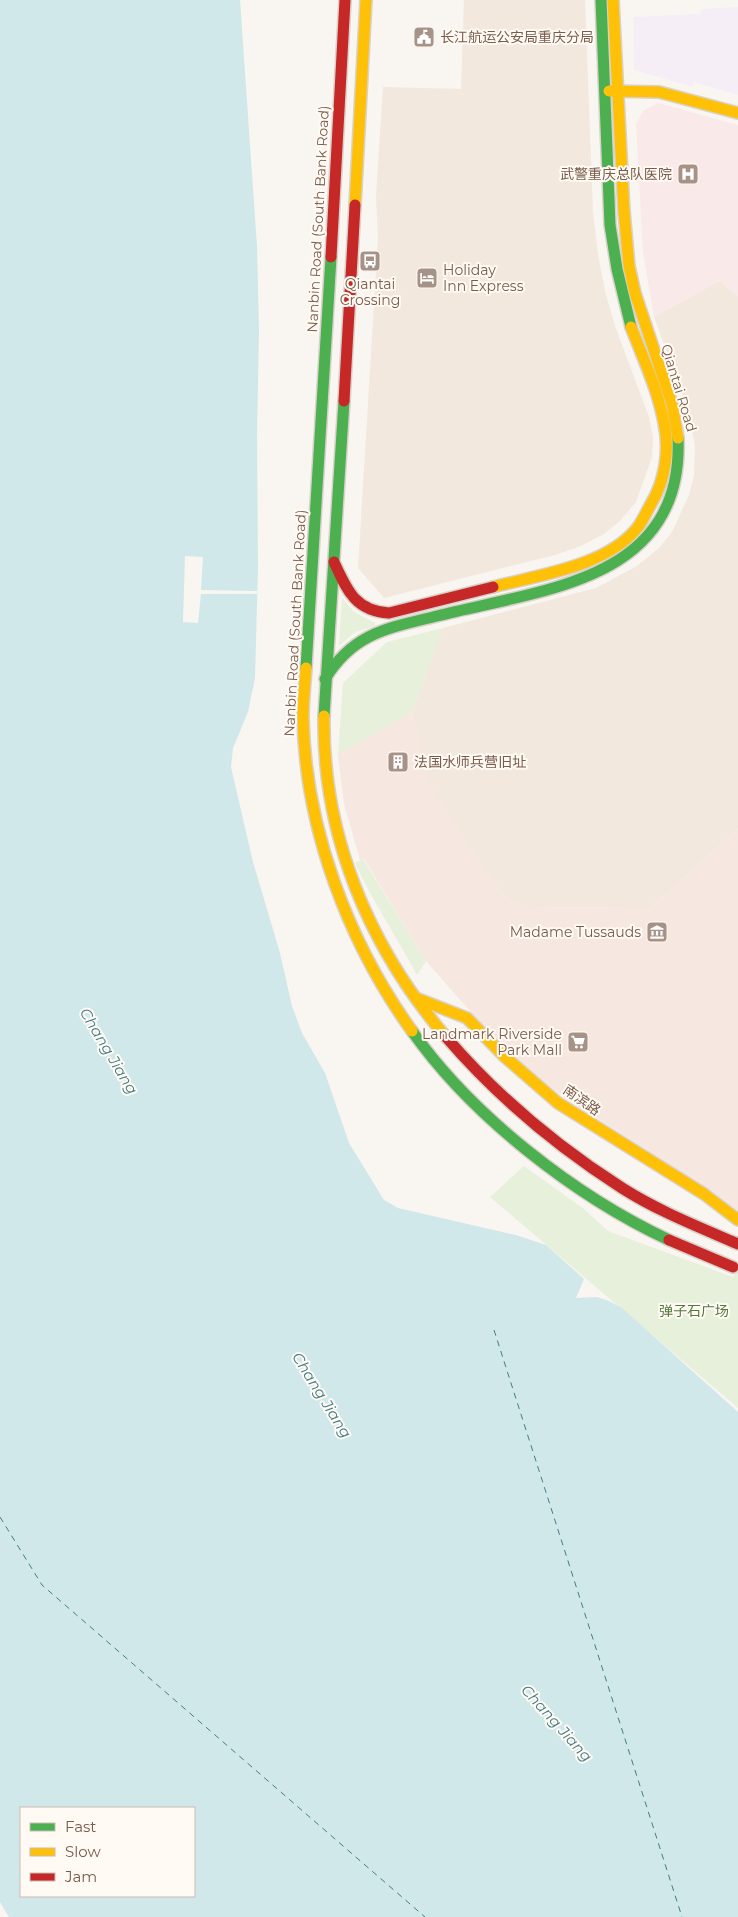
<svg xmlns="http://www.w3.org/2000/svg" width="738" height="1917" viewBox="0 0 738 1917" font-family="Montserrat,'Noto Sans SC',sans-serif">
  <style>
    .residential { fill: #f2e8de }
    .commercial { fill: #f6e8e1 }
    .education { fill: #f6eef6 }
    .medical { fill: #fae9e9 }
    .green { fill: #e7f0db }
    .water { fill: #d0e8ea; fill-rule: evenodd }
    .pier { fill: #f9f5f0 }
    .lines { fill: none; stroke-linecap: round; stroke-linejoin: round }
    .ferry { stroke: #437c86; stroke-width: 1; stroke-dasharray: 6 5; stroke-linecap: butt }
    .fast-casing { stroke: #d9d2cb; stroke-width: 14 }
    .slow-casing { stroke: #d9d2cb; stroke-width: 14 }
    .jam-casing { stroke: #d9d2cb; stroke-width: 14 }
    .fast { stroke: #4caf50; stroke-width: 11 }
    .slow { stroke: #ffc107; stroke-width: 11 }
    .jam { stroke: #c62828; stroke-width: 11 }
    .labels { text-anchor: middle; dominant-baseline: central; stroke-width: 4; stroke-linejoin: round; paint-order: stroke }
    .poi-label { font-size: 14px; fill: #7a5c4d; stroke: #fffaf3; text-anchor: start }
    .street-label { font-size: 14px; fill: #7a5c4d; stroke: #fffaf3 }
    .park-label { font-size: 14px; fill: #537a41; stroke: #fffaf3 }
    .water-label { font-size: 15px; font-style: italic; fill: #437c86; stroke: #fffaf3 }
  </style>
  <rect width="100%" height="100%" fill="#f9f5f0"/>
  <g class="residential">
    <path d="M 464,0 L 585,0 L 593,212 L 598,255 L 605,291 L 615,326 L 649,417 L 653,436 L 652,457 L 636,502 L 620,521 L 604,534 L 581,546 L 555,555 L 384,598 L 358,568 L 378,238 L 376,196 L 383,87 L 461,89 Z"/>
    <path d="M 719,281 L 738,296 L 738,829 L 650,908 L 526,907 L 507,898 L 493,883 L 429,785 L 412,712 L 443,628 L 596,588 L 637,566 L 659,548 L 672,532 L 689,495 L 694,475 L 695,445 L 686,405 L 654,317 Z"/>
  </g>
  <path class="commercial" d="M 412,712 L 430,785 L 493,883 L 507,898 L 526,907 L 650,908 L 738,829 L 738,1214 L 710,1190 L 562,1096 L 505,1051 L 426,961 L 364,859 L 360,860 L 344,804 L 338,755 Z"/>
  <path class="education" d="M 738,7 L 738,95 L 694,82 L 693,87 L 634,70 L 633,17 L 700,14 L 702,9 Z"/>
  <path class="medical" d="M 658,103 L 738,125 L 738,296 L 719,281 L 654,317 L 643,252 L 636,124 L 643,111 Z"/>
  <g class="green">
    <path d="M 342,598 L 354,612 L 375,623 L 375,626 L 355,632 L 339,646 Z"/>
    <path d="M 443,628 L 412,712 L 338,755 L 343,683 L 387,642 Z"/>
    <path d="M 363,859 L 426,961 L 417,975 C 397,937 373,902 355,863 Z"/>
    <path d="M 524,1166 L 584,1209 L 608,1231 L 733,1277 L 738,1260 L 738,1408 L 490,1197 Z"/>
  </g>
  <path class="water" d="M 0,0 L 240,0 L 257,246 L 259,330 L 257,433 L 258,568 L 255,678 L 248,712 L 233,748 L 231,767 L 253,862 L 280,953 L 292,1006 L 302,1033 L 325,1073 L 349,1143 L 384,1200 L 398,1208 L 516,1235 L 546,1245 L 584,1279 L 576,1298 L 597,1297 L 609,1301 L 622,1308 L 738,1412 L 738,1917 L 9,1917 L 0,1902 ZM 21,1808 L 194,1808 L 194,1896 L 21,1896 Z"/>
  <path class="pier" d="M 185,556 L 203,557 L 201,590 L 257,591 L 257,594 L 201,594 L 198,623 L 183,622 Z"/>
  <g class="lines">
    <g class="ferry">
      <path d="M 494,1330 L 682,1917"/>
      <path d="M 0,1517 L 42,1585 L 425,1917"/>
    </g>
    <g class="fast-casing">
      <g id="fast">
        <path d="M 601,0 L 610,225 L 617,269 L 631,327"/>
        <path d="M 306,668 L 331,257"/>
        <path d="M 325,679 C 353,633 388,628 437,616 C 543,589 684,581 678,438"/>
        <path d="M 324,716 L 344,401"/>
        <path d="M 412,1031 C 472,1116 575,1196 669,1240"/>
      </g>
    </g>
    <g class="slow-casing">
      <g id="slow">
        <path d="M 613,0 L 624,211 L 629,266 L 635,293 L 672,404 L 678,438"/>
        <path d="M 609,91 L 659,92 L 738,113"/>
        <path d="M 355,205 L 366,0"/>
        <path d="M 493,587 C 539,575 608,566 638,527 C 643,520 647,511 651,504 C 665,481 670,450 664,423 C 658,390 643,358 631,327"/>
        <path d="M 306,668 C 305,684 303,701 303,717 C 305,828 348,942 412,1031"/>
        <path d="M 324,716 C 322,835 369,947 446,1037"/>
        <path d="M 416,998 L 467,1018 L 505,1057 L 558,1103 L 704,1194 L 738,1220"/>
      </g>
    </g>
    <g class="jam-casing">
      <g id="jam">
        <path d="M 331,257 L 345,0"/>
        <path d="M 344,401 L 355,205"/>
        <path d="M 334,562 C 347,590 355,611 389,613 L 493,587"/>
        <path d="M 446,1037 C 497,1096 556,1146 622,1188 C 658,1211 699,1227 738,1244"/>
        <path d="M 669,1240 L 733,1267"/>
      </g>
    </g>
    <use href="#fast" class="fast"/>
    <use href="#slow" class="slow"/>
    <use href="#jam" class="jam"/>
  </g>
  <defs>
    <g id="civic-square" transform="scale(1.125)"><rect x="-9" y="-9" width="18" height="18" rx="4" fill="#a69286" stroke="#fffaf3"/><path d="M-.6-6.5H3V-4.5H.6V-3L4-1V1h2V6H-6V1h2V-1L-.6-3ZM-1.2 2.5V6h2.4V2.5Z" fill="#fff"/></g>
    <g id="hospital-square" transform="scale(1.125)"><rect x="-9" y="-9" width="18" height="18" rx="4" fill="#a69286" stroke="#fffaf3"/><path d="M-5-5h3v3.5h4V-5h3V5h-3V1.5h-4V5h-3Z" fill="#fff"/></g>
    <g id="bus-square" transform="scale(1.125)"><rect x="-9" y="-9" width="18" height="18" rx="4" fill="#a69286" stroke="#fffaf3"/><path d="M-5-6H5V4H4V6H2V4H-2V6H-4V4H-5ZM-3.5-4V0h7V-4ZM-3.5 1.2v1.5H-2V1.2ZM2 1.2v1.5H3.5V1.2Z" fill="#fff"/></g>
    <g id="hotel-square" transform="scale(1.125)"><rect x="-9" y="-9" width="18" height="18" rx="4" fill="#a69286" stroke="#fffaf3"/><path d="M-6-4.5h1.5V1H6V5H4.5V3h-9V5H-6ZM-4 0a1.8 1.8 0 1 1 3.6 0ZM.5 0V-2.5h3Q6-2.5 6 0Z" fill="#fff"/></g>
    <g id="building-square" transform="scale(1.125)"><rect x="-9" y="-9" width="18" height="18" rx="4" fill="#a69286" stroke="#fffaf3"/><path d="M-4-6H4V6H1V3H-1V6H-4ZM-2.5-4.3h1.7v1.8h-1.7ZM.8-4.3h1.7v1.8H.8ZM-2.5-1h1.7V.8h-1.7ZM.8-1h1.7V.8H.8Z" fill="#fff"/></g>
    <g id="museum-square" transform="scale(1.125)"><rect x="-9" y="-9" width="18" height="18" rx="4" fill="#a69286" stroke="#fffaf3"/><path d="M0-6L6-3V-2H-6V-3ZM-5-1h2V3h-2ZM-1-1h2V3h-2ZM3-1h2V3H3ZM-6 4H6V6H-6Z" fill="#fff"/></g>
    <g id="supermarket-square" transform="scale(1.125)"><rect x="-9" y="-9" width="18" height="18" rx="4" fill="#a69286" stroke="#fffaf3"/><path d="M-6-5.5h2.5l.6 2H6L4.5 2H-2.5L-4.4-4H-6ZM-1.5 3.2a1.3 1.3 0 1 0 .1 0ZM3 3.2a1.3 1.3 0 1 0 .1 0Z" fill="#fff"/></g>
  </defs>
  <g fill-rule="evenodd">
    <use href="#civic-square" x="424" y="37"/>
    <use href="#hospital-square" x="688" y="174"/>
    <use href="#bus-square" x="370" y="261"/>
    <use href="#hotel-square" x="427" y="278"/>
    <use href="#building-square" x="398" y="762"/>
    <use href="#museum-square" x="657" y="932"/>
    <use href="#supermarket-square" x="578" y="1042"/>
  </g>
  <g class="labels">
    <g class="poi-label">
      <text x="440" y="37">长江航运公安局重庆分局</text>
      <text x="672" y="174" text-anchor="end">武警重庆总队医院</text>
      <text x="443" y="270">Holiday<tspan x="443" dy="16">Inn Express</tspan></text>
      <text x="370" y="284" text-anchor="middle">Qiantai<tspan x="370" dy="16">Crossing</tspan></text>
      <text x="414" y="762">法国水师兵营旧址</text>
      <text x="641" y="932" text-anchor="end">Madame Tussauds</text>
      <text x="562" y="1034" text-anchor="end">Landmark Riverside<tspan x="562" dy="16">Park Mall</tspan></text>
    </g>
    <g class="street-label">
      <text transform="translate(318 219) rotate(-87)">Nanbin Road (South Bank Road)</text>
      <text transform="translate(679 388) rotate(73)">Qiantai Road</text>
      <text transform="translate(295 623) rotate(-87)">Nanbin Road (South Bank Road)</text>
      <text transform="translate(582 1100) rotate(35)">南滨路</text>
    </g>
    <g class="park-label">
      <text x="694" y="1311">弹子石广场</text>
    </g>
    <g class="water-label">
      <text transform="translate(109 1051) rotate(59)">Chang Jiang</text>
      <text transform="translate(322 1395) rotate(58)">Chang Jiang</text>
      <text transform="translate(557 1723) rotate(48)">Chang Jiang</text>
    </g>
  </g>
  <rect x="20" y="1807" width="175" height="90" fill="#fffaf3" stroke="#cabbb1"/>
  <rect x="30" y="1823" width="25" height="8" fill="#4caf50" stroke="#cabbb1"/>
  <text x="65" y="1832" font-size="15" fill="#7a5c4d">Fast</text>
  <rect x="30" y="1848" width="25" height="8" fill="#ffc107" stroke="#cabbb1"/>
  <text x="65" y="1857" font-size="15" fill="#7a5c4d">Slow</text>
  <rect x="30" y="1873" width="25" height="8" fill="#c62828" stroke="#cabbb1"/>
  <text x="65" y="1882" font-size="15" fill="#7a5c4d">Jam</text>
</svg>
